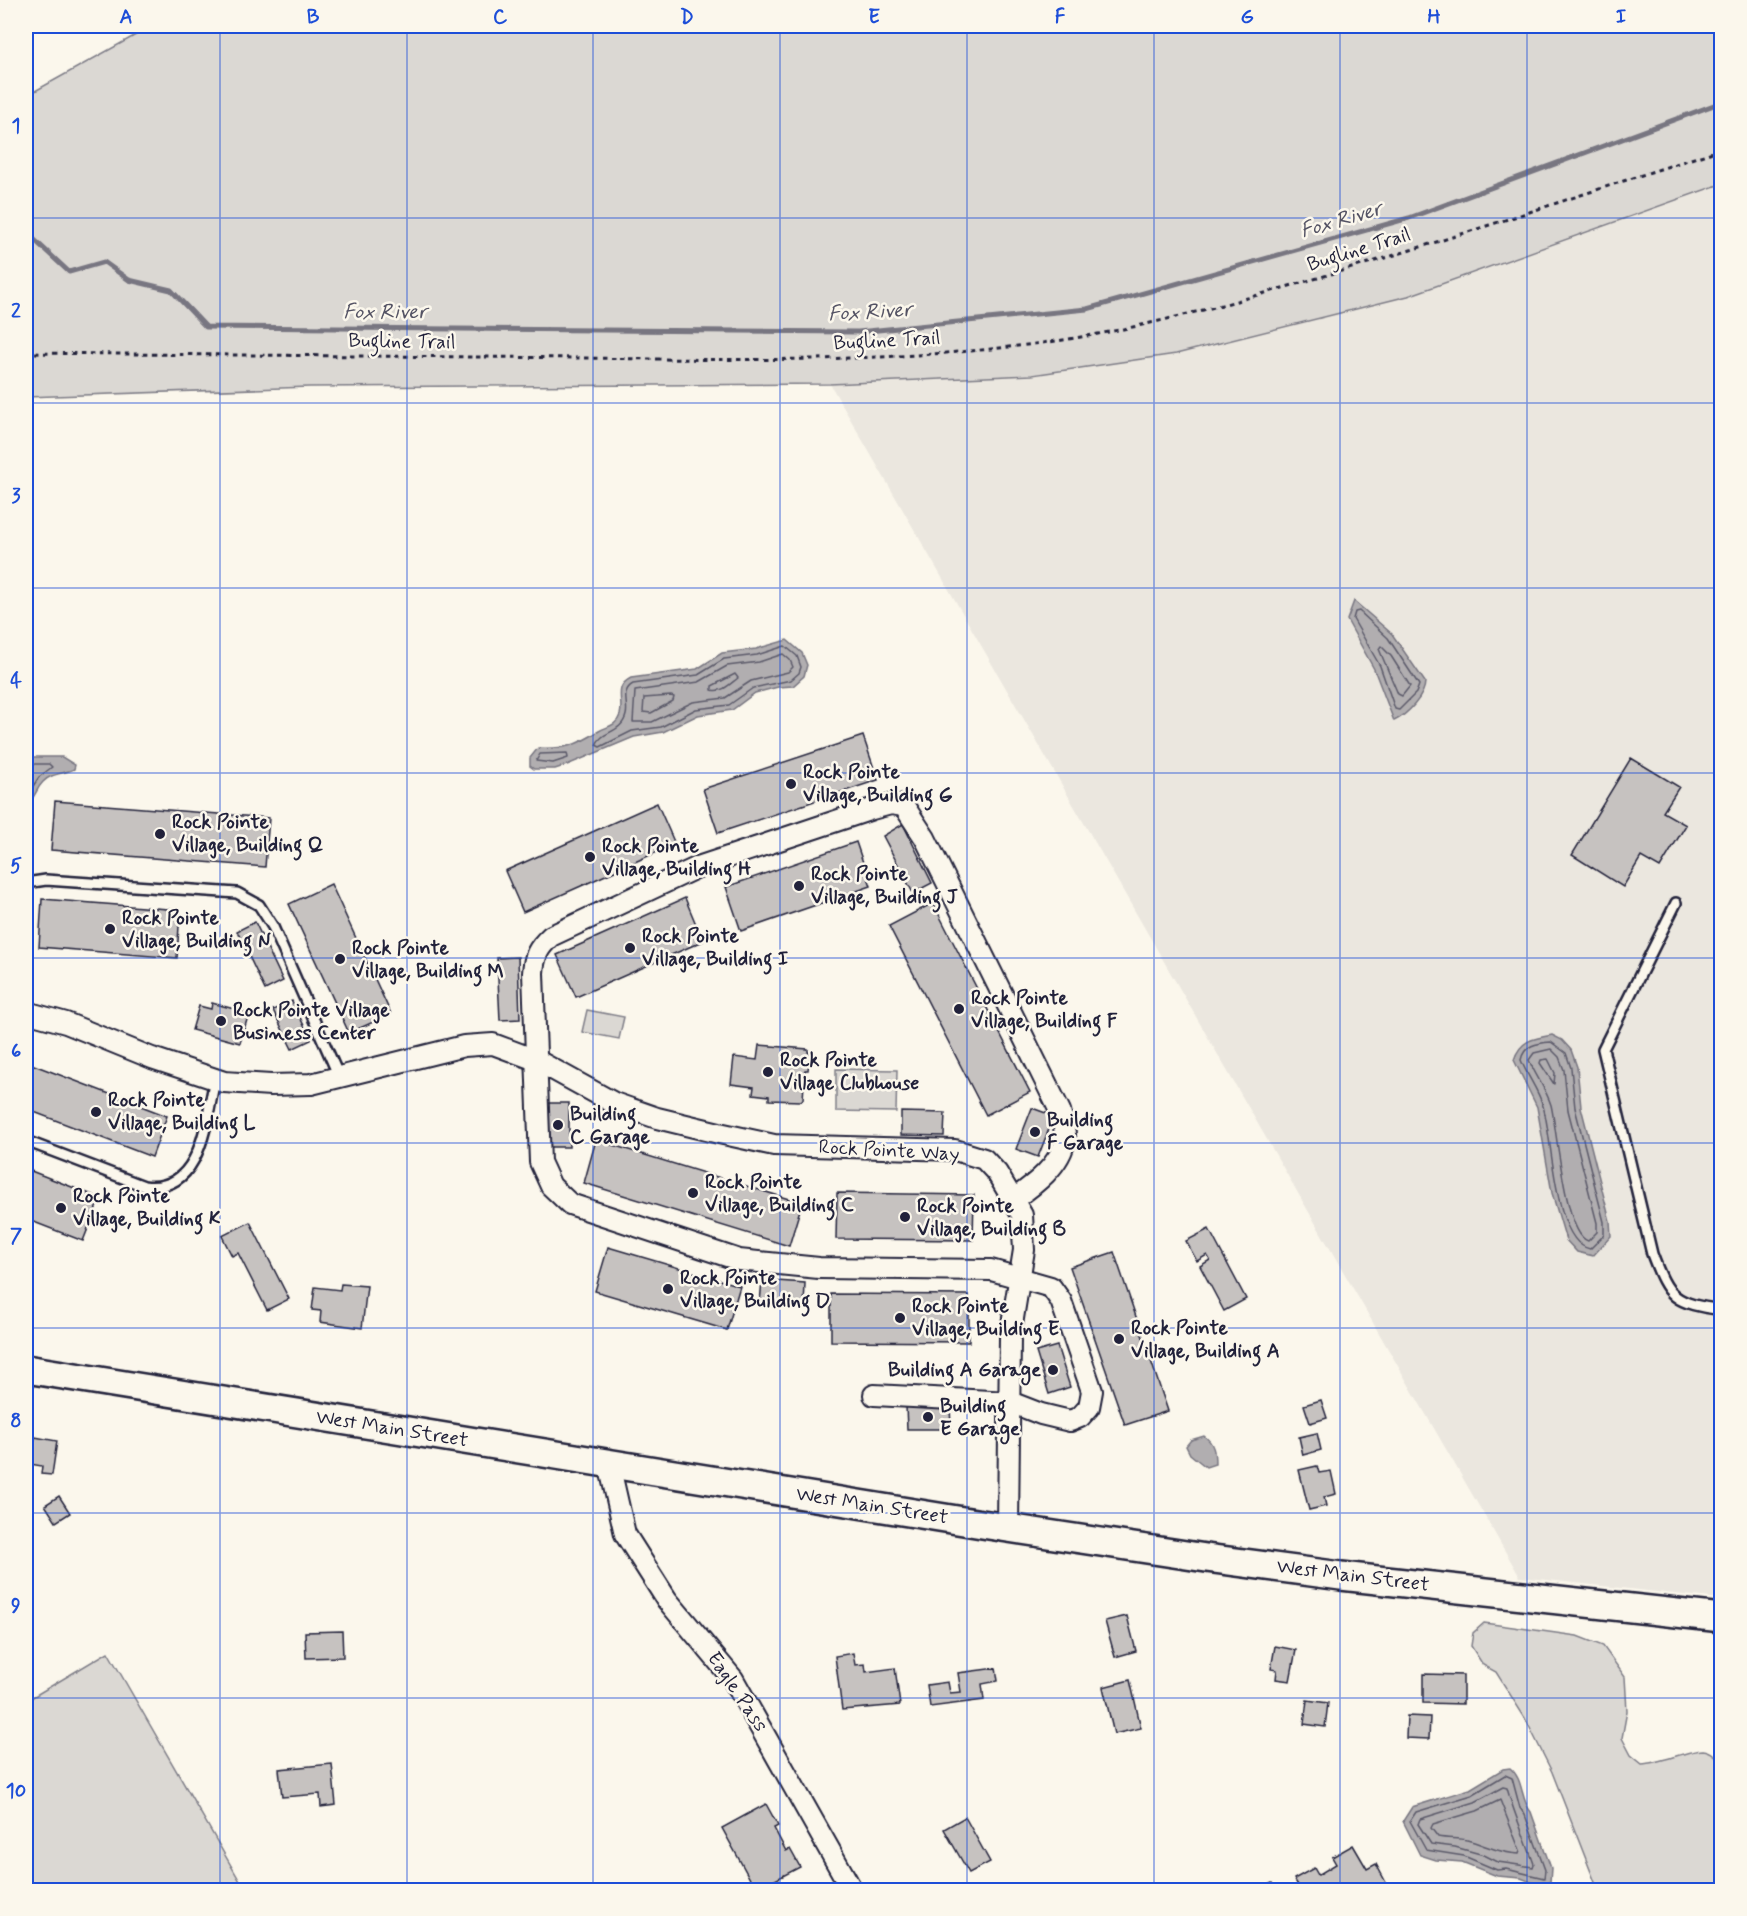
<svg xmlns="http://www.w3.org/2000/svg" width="1747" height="1916" viewBox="0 0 1747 1916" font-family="Mynerve,sans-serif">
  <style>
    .built { fill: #ebe7df }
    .green { fill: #dbd8d3; stroke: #7e7d87; stroke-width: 1.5 }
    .water { fill: #b1aeb0; stroke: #787681; stroke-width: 1.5 }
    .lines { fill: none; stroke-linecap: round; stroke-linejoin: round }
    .shore { stroke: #5b5a6a; stroke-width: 1.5 }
    .stream { stroke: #787681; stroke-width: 5 }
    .building { fill: #c6c2c0; stroke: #22223b; stroke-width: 1.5 }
    .lane-casing { stroke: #22223b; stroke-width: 14 }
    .street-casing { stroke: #22223b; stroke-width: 24 }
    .secondary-casing { stroke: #22223b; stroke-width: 32 }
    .path { stroke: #22223b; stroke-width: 3; stroke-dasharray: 4.5 4.5; stroke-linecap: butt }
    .lane { stroke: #fbf7ec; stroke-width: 9 }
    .street { stroke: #fbf7ec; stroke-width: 20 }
    .secondary { stroke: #fbf7ec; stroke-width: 27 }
    .grid { fill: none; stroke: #1d4ed8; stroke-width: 1.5; stroke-opacity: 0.55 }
    .poi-dot { fill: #22223b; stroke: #fbf7ec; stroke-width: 2 }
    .labels { text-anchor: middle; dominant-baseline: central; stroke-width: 5; stroke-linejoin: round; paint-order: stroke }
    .street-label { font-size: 20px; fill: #22223b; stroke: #fbf7ec }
    .poi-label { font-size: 20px; font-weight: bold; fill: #22223b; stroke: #fbf7ec; text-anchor: start }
    .water-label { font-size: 21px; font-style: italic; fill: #545364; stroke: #fbf7ec }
    .neatline { fill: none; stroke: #1d4ed8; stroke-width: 2 }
    .grid-label { font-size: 20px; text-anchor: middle; font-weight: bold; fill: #1d4ed8 }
  </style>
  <rect width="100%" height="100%" fill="#fbf7ec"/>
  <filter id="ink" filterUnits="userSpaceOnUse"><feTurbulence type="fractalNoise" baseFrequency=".0167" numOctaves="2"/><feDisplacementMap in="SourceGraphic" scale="12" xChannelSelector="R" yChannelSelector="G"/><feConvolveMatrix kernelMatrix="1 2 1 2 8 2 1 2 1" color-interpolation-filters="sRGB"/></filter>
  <g filter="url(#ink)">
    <path class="built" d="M 1719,184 L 1722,188 L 1721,1599 L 1520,1577 L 830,384 L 1032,375 L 1176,354 L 1408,296 Z"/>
    <g class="green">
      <path d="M 152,26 L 1721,26 L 1721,184 L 1408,296 L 1176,354 L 1032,375 L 830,384 L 309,387 L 26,397 L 26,96 Z"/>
      <path d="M 587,1010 L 624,1017 L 619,1039 L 582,1032 Z"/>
      <path d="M 836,1069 L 897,1070 L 896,1112 L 836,1111 Z"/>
      <path d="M 1484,1623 L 1577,1636 L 1603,1646 L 1625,1677 L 1627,1711 L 1622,1738 L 1631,1755 L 1642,1764 C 1661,1763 1688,1750 1703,1750 C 1712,1751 1717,1757 1722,1764 L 1721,1890 L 1598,1890 L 1552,1772 L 1525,1718 L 1496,1672 L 1483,1665 L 1471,1646 L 1473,1633 Z"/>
      <path d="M 108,1652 L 245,1890 L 26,1890 L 26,1701 Z"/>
    </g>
    <g class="water">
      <path d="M 1354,601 L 1392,634 L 1425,682 C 1425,696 1407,715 1394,721 L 1374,669 L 1347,620 Z"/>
      <path d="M 787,640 L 802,653 L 807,665 L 804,676 L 793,686 L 778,687 L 755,693 L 732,710 L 698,715 L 663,732 L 634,737 L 567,765 L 555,769 L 534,769 L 530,766 L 530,758 L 538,748 C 565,749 576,746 599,731 C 607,726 616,727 620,715 C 624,700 613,687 631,678 L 697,669 L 722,653 L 756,649 Z"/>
      <path d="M 28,757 L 62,757 L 75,765 L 74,769 C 64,774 51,773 43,782 C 35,790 36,798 26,804 L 26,759 Z"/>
      <path d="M 1552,1035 L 1562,1040 L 1571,1050 L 1577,1067 L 1581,1107 L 1610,1221 L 1611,1236 L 1593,1256 L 1577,1252 L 1566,1240 L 1552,1193 L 1537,1107 L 1514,1060 C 1520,1040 1534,1038 1552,1035 Z"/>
      <path d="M 1204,1436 C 1214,1443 1215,1452 1215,1464 L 1206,1467 L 1190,1454 L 1186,1446 L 1191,1440 Z"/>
      <path d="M 1510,1768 C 1524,1779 1520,1799 1531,1812 L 1551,1868 L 1550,1882 L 1536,1884 L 1521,1878 L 1497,1876 L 1462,1862 L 1436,1860 L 1420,1855 L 1403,1821 L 1412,1807 L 1470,1789 L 1503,1769 Z"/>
    </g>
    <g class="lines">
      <g class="shore">
        <path d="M 1359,611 L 1388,638 L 1419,685 L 1416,693 L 1399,710 L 1395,709 L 1380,666 L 1353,619 L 1355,612 Z"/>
        <path d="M 785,646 L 797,656 L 801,667 L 799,673 L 791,680 L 753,688 L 729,705 L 696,709 L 661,727 L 632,731 L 600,747 L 596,745 C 601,731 622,733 626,715 C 629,704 620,691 633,684 L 698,675 L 724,659 L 757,655 Z"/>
        <path d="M 1381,646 L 1391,656 L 1410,686 L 1402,696 L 1398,694 L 1379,649 Z"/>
        <path d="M 783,654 L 790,660 L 793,667 L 788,672 L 751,681 L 725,698 L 693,702 L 652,722 L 633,722 L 635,691 L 699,682 L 727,666 L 759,662 Z"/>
        <path d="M 735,674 L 738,678 C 730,684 722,693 712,690 L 712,686 Z"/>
        <path d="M 671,696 L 674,697 L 673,701 L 651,713 L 643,712 L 644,698 Z"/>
        <path d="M 567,753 L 568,758 L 553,763 L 536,761 L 540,754 Z"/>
        <path d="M 26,764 L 49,764 L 52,767 L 39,777 L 26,797"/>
        <path d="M 1551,1042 L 1566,1053 L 1571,1068 L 1575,1108 L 1604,1222 L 1604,1235 L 1590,1249 C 1553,1242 1553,1138 1543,1106 C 1538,1089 1527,1076 1521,1060 C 1524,1045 1537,1043 1551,1042 Z"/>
        <path d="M 1551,1049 L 1559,1057 L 1564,1070 L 1568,1110 L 1597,1223 L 1597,1232 L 1588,1241 C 1565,1235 1557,1129 1551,1105 C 1546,1089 1535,1075 1529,1060 L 1534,1053 Z"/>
        <path d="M 1548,1059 L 1555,1073 L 1554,1084 L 1540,1063 L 1541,1060 Z"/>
        <path d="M 1505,1775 L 1512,1778 L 1520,1808 L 1525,1815 L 1545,1870 L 1544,1878 L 1506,1869 L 1497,1870 L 1464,1856 L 1426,1850 L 1410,1821 L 1416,1812 L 1472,1795 Z"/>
        <path d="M 1503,1787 L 1507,1788 C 1514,1814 1525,1838 1534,1864 L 1533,1867 L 1498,1862 L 1484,1855 L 1455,1847 L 1431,1844 L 1418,1824 L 1420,1819 L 1475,1802 Z"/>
        <path d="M 1500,1800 L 1520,1851 L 1519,1854 C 1498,1853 1486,1845 1467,1840 C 1457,1838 1448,1839 1438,1837 L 1431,1828 L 1433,1824 L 1477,1811 Z"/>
      </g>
      <path class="stream" d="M 26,232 L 69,272 L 104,262 L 129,280 L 171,290 L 206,327 L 858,332 L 1087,309 L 1409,218 L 1722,102"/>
    </g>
    <g class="building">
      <path d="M 863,736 L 878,780 L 718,833 L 703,789 Z"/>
      <path d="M 1631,758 L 1679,787 L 1663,812 L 1686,825 L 1660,868 L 1641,857 L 1623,887 L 1572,855 Z"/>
      <path d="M 55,801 L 269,818 L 265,867 L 51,850 Z"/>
      <path d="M 657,803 L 675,844 L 523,912 L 505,871 Z"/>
      <path d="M 903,824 L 932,883 L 913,893 L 883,836 Z"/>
      <path d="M 26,832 L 30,853 L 26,853 Z"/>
      <path d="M 856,842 L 871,886 L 741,931 L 726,887 Z"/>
      <path d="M 331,884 L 391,1014 L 349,1033 L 289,904 Z"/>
      <path d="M 685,898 L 703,941 L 576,997 L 557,955 Z"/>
      <path d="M 42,899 L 180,910 L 177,958 L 39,947 Z"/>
      <path d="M 933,903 L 1030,1092 L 986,1115 L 889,926 Z"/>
      <path d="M 255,922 L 283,981 L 265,990 L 237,931 Z"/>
      <path d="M 518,957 L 520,1019 L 500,1020 L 497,958 Z"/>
      <path d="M 292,1001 L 311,1040 L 292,1049 L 273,1010 Z"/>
      <path d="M 212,1003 L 249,1013 L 240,1043 L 192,1030 L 199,1006 L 211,1009 Z"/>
      <path d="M 759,1045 L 808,1049 L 808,1052 L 810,1053 L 808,1070 L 805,1070 L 803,1099 L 801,1101 L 769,1100 L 769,1096 L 753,1094 L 754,1087 L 731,1084 L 734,1057 L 757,1060 Z"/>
      <path d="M 26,1062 L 167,1116 L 152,1157 L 26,1109 Z"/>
      <path d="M 547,1103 L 569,1103 L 569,1147 L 548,1147 Z"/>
      <path d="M 1032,1108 L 1054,1116 L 1038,1157 L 1016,1149 Z"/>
      <path d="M 901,1112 L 945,1113 L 944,1136 L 901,1135 Z"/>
      <path d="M 596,1140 L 802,1203 L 789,1246 L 584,1183 Z"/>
      <path d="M 26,1169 L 100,1198 L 83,1241 L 26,1219 Z"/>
      <path d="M 837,1193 L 974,1195 L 973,1240 L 836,1239 Z"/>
      <path d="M 250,1222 L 289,1299 L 267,1310 L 238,1253 L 232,1256 L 222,1236 Z"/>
      <path d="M 1209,1229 L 1246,1299 L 1224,1311 L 1200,1266 L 1210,1260 L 1207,1255 L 1197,1261 L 1186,1241 Z"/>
      <path d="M 608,1247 L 740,1286 L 727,1330 L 595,1291 Z"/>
      <path d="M 1114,1252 L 1168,1411 L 1125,1425 L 1070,1267 Z"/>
      <path d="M 762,1280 L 805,1283 L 804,1306 L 760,1303 Z"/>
      <path d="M 341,1284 L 367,1286 L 362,1328 L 320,1322 L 321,1311 L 312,1310 L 315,1287 L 340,1290 Z"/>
      <path d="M 831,1294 L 969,1295 L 969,1342 L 831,1341 Z"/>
      <path d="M 1057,1346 L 1070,1387 L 1049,1394 L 1036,1352 Z"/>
      <path d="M 1321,1400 L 1327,1418 L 1310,1423 L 1304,1405 Z"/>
      <path d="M 950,1405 L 951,1429 L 907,1429 L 906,1406 Z"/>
      <path d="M 1317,1433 L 1321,1450 L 1303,1455 L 1299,1437 Z"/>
      <path d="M 35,1437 L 57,1441 L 52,1475 L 41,1474 L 42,1466 L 30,1464 Z"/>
      <path d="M 1317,1466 L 1319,1473 L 1331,1471 L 1336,1494 L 1324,1497 L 1326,1506 L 1309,1510 L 1299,1470 Z"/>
      <path d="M 59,1496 L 70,1513 L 56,1522 L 45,1505 Z"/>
      <path d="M 1127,1616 L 1136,1651 L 1115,1657 L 1105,1621 Z"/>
      <path d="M 342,1631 L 343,1657 L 306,1658 L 305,1632 Z"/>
      <path d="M 1275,1646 L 1296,1650 L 1290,1681 L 1276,1679 L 1277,1670 L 1271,1669 Z"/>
      <path d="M 853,1653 L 855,1665 L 865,1664 L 866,1672 L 895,1668 L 900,1705 L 842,1710 L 835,1656 Z"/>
      <path d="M 996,1668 L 998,1681 L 982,1684 L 984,1700 L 930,1707 L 927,1685 L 948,1682 L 950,1693 L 961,1692 L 958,1673 Z"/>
      <path d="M 1423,1674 L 1463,1675 L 1463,1704 L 1423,1703 Z"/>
      <path d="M 1130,1680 L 1141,1728 L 1114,1734 L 1103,1687 Z"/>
      <path d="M 1307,1700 L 1328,1703 L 1325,1727 L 1304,1724 Z"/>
      <path d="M 1407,1716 L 1430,1717 L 1429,1739 L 1406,1738 Z"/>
      <path d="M 332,1764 L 336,1805 L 321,1807 L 320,1794 L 282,1797 L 279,1769 Z"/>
      <path d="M 766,1804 L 778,1826 L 774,1828 L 786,1851 L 790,1849 L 800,1867 L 756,1890 L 722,1828 Z"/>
      <path d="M 965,1817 L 990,1862 L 969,1873 L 944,1829 Z"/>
      <path d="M 1353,1845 L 1367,1869 L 1376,1864 L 1390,1890 L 1301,1890 L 1294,1879 L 1314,1868 L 1318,1875 L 1336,1864 L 1332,1857 Z"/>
      <path d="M 810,1883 L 814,1890 L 796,1890 Z"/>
      <path d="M 1272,1883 L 1276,1890 L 1258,1890 Z"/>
    </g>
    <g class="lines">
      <g class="lane-casing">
        <g id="lane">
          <path d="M 26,883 L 46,880 L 237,893 L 259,905 L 273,927 L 340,1079"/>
          <path d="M 1676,903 L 1603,1049 L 1652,1254 C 1669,1299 1674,1303 1722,1310"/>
          <path d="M 26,1141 L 144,1186 C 202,1194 206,1120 215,1079"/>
        </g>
      </g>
      <g class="street-casing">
        <g id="street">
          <path d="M 26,1012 L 66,1023 L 152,1058 L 224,1082 L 271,1085 L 311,1084 L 464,1046 L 493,1044 L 536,1060 L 614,1103 L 657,1118 L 719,1133 L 774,1145 L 955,1150 L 984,1159 L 997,1173 L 1022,1215 L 1024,1250 L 1010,1337 L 1008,1528"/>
          <path d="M 874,1395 L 1010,1402 L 1041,1414 L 1070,1421 L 1080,1417 L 1089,1407 L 1092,1391 L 1061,1301 L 1051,1287 L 991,1270 L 819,1268 L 739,1260 L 570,1204 L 551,1186 L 540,1162 L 533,973 C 534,956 538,948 551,936 L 698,867 L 872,809 L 891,804 L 904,806 L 925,838 L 1060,1111 C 1062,1119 1066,1130 1065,1139 C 1061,1165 1034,1185 1014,1199"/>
          <path d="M 609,1464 L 625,1534 L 667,1600 L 733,1679 L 852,1890"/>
        </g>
      </g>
      <g class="secondary-casing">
        <path id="secondary" d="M 26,1369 L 982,1524 L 1206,1558 L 1341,1576 L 1722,1618"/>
      </g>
      <path class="path" d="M 26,353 C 210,355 395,356 580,358 C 739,360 898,364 1056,341 C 1139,329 1220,306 1300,283 C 1442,243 1581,194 1722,149"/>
      <use href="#lane" class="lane"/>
      <use href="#street" class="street"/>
      <use href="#secondary" class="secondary"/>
    </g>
  </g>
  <path class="grid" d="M 220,26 L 220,1890M 407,26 L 407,1890M 593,26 L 593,1890M 780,26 L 780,1890M 967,26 L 967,1890M 1154,26 L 1154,1890M 1340,26 L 1340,1890M 1527,26 L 1527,1890M 26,218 L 1722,218M 26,403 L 1722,403M 26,588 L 1722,588M 26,773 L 1722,773M 26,958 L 1722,958M 26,1143 L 1722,1143M 26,1328 L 1722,1328M 26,1513 L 1722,1513M 26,1698 L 1722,1698"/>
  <g class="poi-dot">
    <circle cx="791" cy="784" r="6"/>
    <circle cx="160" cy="834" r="6"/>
    <circle cx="590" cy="857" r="6"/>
    <circle cx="799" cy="886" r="6"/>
    <circle cx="110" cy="929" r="6"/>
    <circle cx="630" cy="948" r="6"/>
    <circle cx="340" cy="959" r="6"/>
    <circle cx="959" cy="1009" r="6"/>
    <circle cx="221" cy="1021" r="6"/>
    <circle cx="768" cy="1072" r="6"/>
    <circle cx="96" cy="1112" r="6"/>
    <circle cx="558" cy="1125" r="6"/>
    <circle cx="1035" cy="1132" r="6"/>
    <circle cx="693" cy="1193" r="6"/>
    <circle cx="61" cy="1208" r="6"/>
    <circle cx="905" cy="1217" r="6"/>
    <circle cx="668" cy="1289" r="6"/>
    <circle cx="900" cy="1318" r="6"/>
    <circle cx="1119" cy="1339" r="6"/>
    <circle cx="1053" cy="1370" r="6"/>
    <circle cx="928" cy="1417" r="6"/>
  </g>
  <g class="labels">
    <g class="street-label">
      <text transform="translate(1359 250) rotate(-17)">Bugline Trail</text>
      <text transform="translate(887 341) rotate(-3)">Bugline Trail</text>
      <text transform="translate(402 342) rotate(1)">Bugline Trail</text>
      <text transform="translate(889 1151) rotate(3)">Rock Pointe Way</text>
      <text transform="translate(392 1429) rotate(9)">West Main Street</text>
      <text transform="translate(872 1506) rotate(9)">West Main Street</text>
      <text transform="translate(1353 1576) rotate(7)">West Main Street</text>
      <text transform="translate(737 1692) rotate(56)">Eagle Pass</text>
    </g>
    <g class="poi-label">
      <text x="803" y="772">Rock Pointe<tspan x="803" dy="23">Village, Building G</tspan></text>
      <text x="172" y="822">Rock Pointe<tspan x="172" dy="23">Village, Building Q</tspan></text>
      <text x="602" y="846">Rock Pointe<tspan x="602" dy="23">Village, Building H</tspan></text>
      <text x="811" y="874">Rock Pointe<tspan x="811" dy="23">Village, Building J</tspan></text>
      <text x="122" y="918">Rock Pointe<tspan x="122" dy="23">Village, Building N</tspan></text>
      <text x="642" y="936">Rock Pointe<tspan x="642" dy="23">Village, Building I</tspan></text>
      <text x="352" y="948">Rock Pointe<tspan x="352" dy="23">Village, Building M</tspan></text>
      <text x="971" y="998">Rock Pointe<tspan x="971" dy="23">Village, Building F</tspan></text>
      <text x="233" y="1010">Rock Pointe Village<tspan x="233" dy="23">Business Center</tspan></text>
      <text x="780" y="1060">Rock Pointe<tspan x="780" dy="23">Village Clubhouse</tspan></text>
      <text x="108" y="1100">Rock Pointe<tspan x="108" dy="23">Village, Building L</tspan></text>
      <text x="570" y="1114">Building<tspan x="570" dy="23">C Garage</tspan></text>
      <text x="1047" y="1120">Building<tspan x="1047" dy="23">F Garage</tspan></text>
      <text x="705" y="1182">Rock Pointe<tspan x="705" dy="23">Village, Building C</tspan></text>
      <text x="73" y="1196">Rock Pointe<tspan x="73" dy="23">Village, Building K</tspan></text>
      <text x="917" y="1206">Rock Pointe<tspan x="917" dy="23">Village, Building B</tspan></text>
      <text x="680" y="1278">Rock Pointe<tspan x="680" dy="23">Village, Building D</tspan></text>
      <text x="912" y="1306">Rock Pointe<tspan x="912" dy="23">Village, Building E</tspan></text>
      <text x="1131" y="1328">Rock Pointe<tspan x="1131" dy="23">Village, Building A</tspan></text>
      <text x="1041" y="1370" text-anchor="end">Building A Garage</text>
      <text x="940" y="1406">Building<tspan x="940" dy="23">E Garage</tspan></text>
    </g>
    <g class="water-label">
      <text transform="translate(1341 220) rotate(-16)">Fox River</text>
      <text x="385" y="312">Fox River</text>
      <text transform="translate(870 312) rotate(-3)">Fox River</text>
    </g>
  </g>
  <rect width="1747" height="1916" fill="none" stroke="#fbf7ec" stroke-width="66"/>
  <rect x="33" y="33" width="1681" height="1850" class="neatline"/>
  <g class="grid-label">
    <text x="126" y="23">A</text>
    <text x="313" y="23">B</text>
    <text x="500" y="23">C</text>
    <text x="687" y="23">D</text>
    <text x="874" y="23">E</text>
    <text x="1060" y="23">F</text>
    <text x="1247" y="23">G</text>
    <text x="1434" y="23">H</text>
    <text x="1621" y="23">I</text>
    <text x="16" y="132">1</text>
    <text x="16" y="317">2</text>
    <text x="16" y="502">3</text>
    <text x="16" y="687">4</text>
    <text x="16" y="872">5</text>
    <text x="16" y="1057">6</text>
    <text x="16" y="1242">7</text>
    <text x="16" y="1427">8</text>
    <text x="16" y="1612">9</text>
    <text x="16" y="1797">10</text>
  </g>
</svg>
